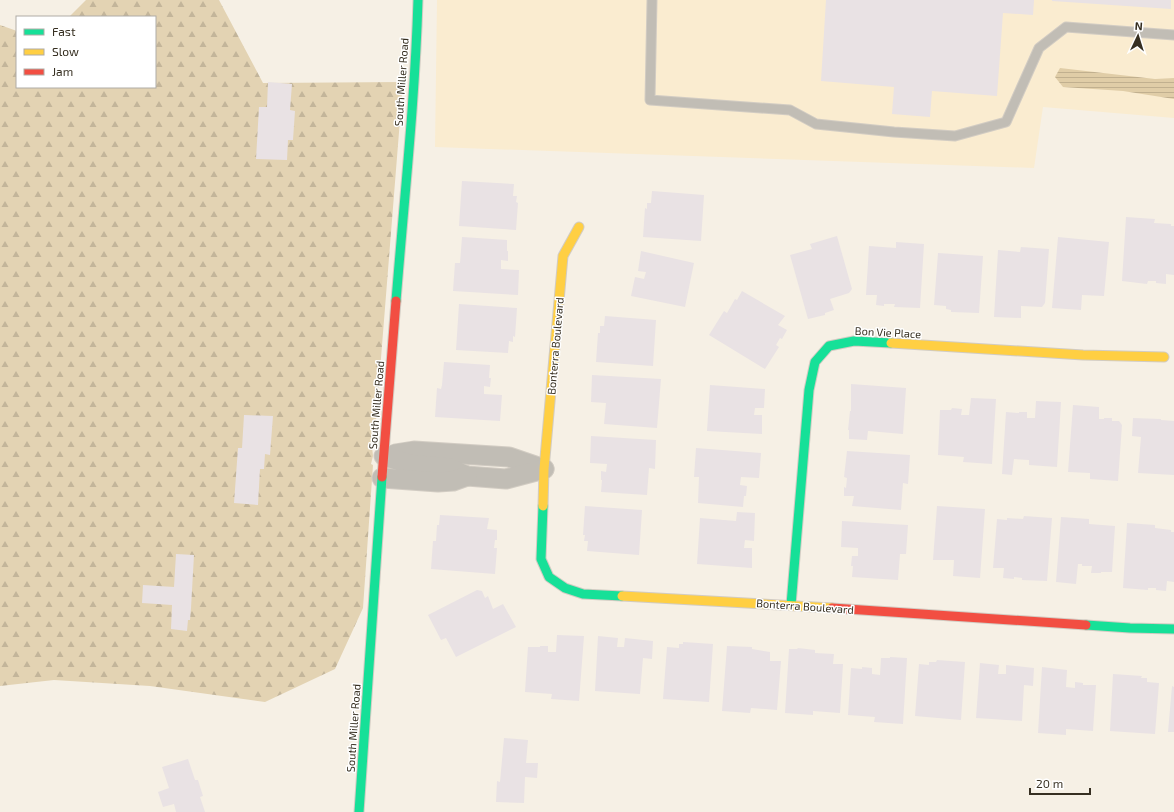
<svg xmlns="http://www.w3.org/2000/svg" width="1174" height="812" viewBox="0 0 1174 812" font-family="'Exo 2',sans-serif">
  <style>
    .built { fill: #faecd0 }
    .forest { fill: url(#forest-firs) }
    .water { fill: url(#water-rules) }
    .building { fill: #e9e2e4 }
    .lines { fill: none; stroke-linecap: round; stroke-linejoin: round }
    .lane-casing { stroke: #d2ccc3; stroke-width: 11 }
    .street-casing { stroke: #d2ccc3; stroke-width: 21 }
    .fast-casing { stroke: #d2ccc3; stroke-width: 11 }
    .slow-casing { stroke: #d2ccc3; stroke-width: 11 }
    .jam-casing { stroke: #d2ccc3; stroke-width: 11 }
    .lane { stroke: #c1bdb5; stroke-width: 9 }
    .street { stroke: #c1bdb5; stroke-width: 19 }
    .fast { stroke: #16e098; stroke-width: 9 }
    .slow { stroke: #ffcf43; stroke-width: 9 }
    .jam { stroke: #f24e42; stroke-width: 9 }
    .labels { text-anchor: middle; dominant-baseline: central; stroke-width: 3; stroke-linejoin: round; paint-order: stroke }
    .street-label { font-size: 11px; fill: #362f21; stroke: #fff }
  </style>
  <defs>
    <pattern id="forest-firs" width="22" height="20" patternUnits="userSpaceOnUse"><rect width="22" height="20" fill="#e3d3b3"/><path d="M5 1l3.5 6h-7zM16 11l3.5 6h-7z" fill="#c3b59a"/></pattern>
    <pattern id="water-rules" width="6" height="5" patternUnits="userSpaceOnUse"><rect width="6" height="5" fill="#e0cda7"/><path d="M0 2.5h6" fill="none" stroke="#c1b08f"/></pattern>
  </defs>
  <rect width="100%" height="100%" fill="#f6f0e5"/>
  <path class="built" d="M 437,0 L 1174,0 L 1174,118 L 1043,107 L 1034,168 L 435,147 Z"/>
  <path class="forest" d="M 86,0 L 219,0 L 263,83 L 403,82 L 374,446 L 372,447 L 373,456 L 371,464 L 373,465 L 363,608 L 335,669 L 265,702 L 150,686 L 54,680 L 0,686 L 0,25 L 17,31 L 17,87 L 155,87 L 155,17 L 69,17 Z"/>
  <path class="water" d="M 1060,68 L 1155,79 L 1174,78 L 1174,99 L 1123,91 L 1063,87 L 1055,77 Z"/>
  <g class="building">
    <path d="M 826,0 L 1034,0 L 1033,15 L 1003,13 L 997,96 L 932,91 L 930,117 L 892,114 L 894,87 L 821,81 Z"/>
    <path d="M 1052,0 L 1171,0 L 1171,9 L 1052,1 Z"/>
    <path d="M 268,82 L 292,84 L 290,110 L 295,111 L 293,140 L 288,140 L 287,160 L 256,159 L 259,107 L 267,107 Z"/>
    <path d="M 462,181 L 514,184 L 513,196 L 517,196 L 516,202 L 518,203 L 516,230 L 459,226 Z"/>
    <path d="M 652,191 L 704,195 L 701,241 L 643,237 L 645,208 L 647,209 L 647,203 L 651,203 Z"/>
    <path d="M 1126,217 L 1155,219 L 1154,223 L 1171,224 L 1171,226 L 1174,226 L 1174,275 L 1166,274 L 1166,284 L 1156,283 L 1156,281 L 1148,281 L 1147,284 L 1122,281 Z"/>
    <path d="M 837,236 L 852,289 L 849,293 L 830,299 L 834,310 L 825,313 L 825,315 L 808,319 L 790,255 L 812,249 L 810,244 Z"/>
    <path d="M 462,237 L 507,240 L 507,251 L 508,251 L 508,261 L 501,260 L 501,269 L 519,270 L 518,295 L 453,291 L 455,263 L 460,263 Z"/>
    <path d="M 1058,237 L 1109,242 L 1104,296 L 1082,295 L 1081,310 L 1052,308 Z"/>
    <path d="M 896,242 L 924,244 L 920,308 L 894,307 L 895,304 L 884,304 L 884,306 L 876,305 L 877,295 L 866,295 L 869,246 L 896,248 Z"/>
    <path d="M 1021,247 L 1049,249 L 1045,303 L 1042,307 L 1021,306 L 1021,318 L 994,317 L 998,250 L 1020,252 Z"/>
    <path d="M 641,251 L 694,263 L 685,307 L 631,296 L 635,277 L 644,279 L 646,272 L 638,271 Z"/>
    <path d="M 938,253 L 983,256 L 979,313 L 951,312 L 951,310 L 946,309 L 946,306 L 934,305 Z"/>
    <path d="M 742,291 L 785,316 L 778,325 L 787,330 L 782,339 L 780,338 L 776,345 L 779,347 L 765,369 L 709,335 L 724,311 L 727,313 L 735,299 L 737,300 Z"/>
    <path d="M 459,304 L 517,308 L 515,337 L 513,336 L 513,342 L 509,341 L 508,353 L 456,350 Z"/>
    <path d="M 605,316 L 656,320 L 653,366 L 596,362 L 598,333 L 600,333 L 600,326 L 604,326 Z"/>
    <path d="M 444,362 L 490,365 L 489,378 L 491,378 L 490,387 L 484,386 L 484,394 L 502,395 L 500,421 L 435,417 L 437,388 L 441,389 L 442,385 Z"/>
    <path d="M 592,375 L 661,379 L 657,428 L 604,424 L 606,403 L 591,402 Z"/>
    <path d="M 851,384 L 906,388 L 903,434 L 868,431 L 867,440 L 849,439 L 849,430 L 848,430 L 850,411 L 851,411 Z"/>
    <path d="M 710,385 L 765,389 L 764,408 L 755,408 L 754,415 L 762,415 L 762,434 L 707,431 Z"/>
    <path d="M 971,398 L 996,399 L 992,464 L 963,462 L 964,457 L 938,455 L 940,410 L 951,410 L 952,408 L 962,409 L 961,415 L 969,415 Z"/>
    <path d="M 1036,401 L 1061,402 L 1057,467 L 1029,465 L 1029,460 L 1014,459 L 1012,475 L 1002,474 L 1006,412 L 1019,413 L 1019,412 L 1027,412 L 1027,418 L 1035,418 Z"/>
    <path d="M 1073,405 L 1099,407 L 1099,419 L 1104,419 L 1104,418 L 1112,418 L 1112,421 L 1119,421 L 1122,425 L 1118,481 L 1090,479 L 1090,473 L 1068,472 Z"/>
    <path d="M 244,415 L 273,416 L 270,455 L 265,454 L 264,469 L 260,469 L 258,505 L 234,503 L 238,448 L 242,448 Z"/>
    <path d="M 1133,418 L 1161,419 L 1161,420 L 1174,421 L 1174,475 L 1138,473 L 1141,437 L 1132,436 Z"/>
    <path d="M 591,436 L 656,440 L 655,469 L 649,468 L 647,495 L 601,492 L 602,480 L 601,480 L 601,471 L 606,472 L 607,464 L 590,463 Z"/>
    <path d="M 696,448 L 761,453 L 759,478 L 741,477 L 740,485 L 747,486 L 746,496 L 744,496 L 743,507 L 698,503 L 699,477 L 694,477 Z"/>
    <path d="M 847,451 L 910,455 L 908,484 L 903,483 L 901,510 L 852,506 L 854,496 L 844,496 L 844,487 L 846,488 L 847,478 L 844,477 Z"/>
    <path d="M 585,506 L 642,510 L 639,555 L 587,551 L 588,541 L 584,541 L 585,535 L 583,535 Z"/>
    <path d="M 937,506 L 985,509 L 980,578 L 953,576 L 954,560 L 933,560 Z"/>
    <path d="M 737,512 L 755,513 L 754,541 L 745,540 L 744,548 L 752,548 L 752,568 L 697,564 L 700,518 L 736,521 Z"/>
    <path d="M 440,515 L 489,518 L 487,529 L 497,530 L 497,540 L 495,540 L 494,548 L 497,548 L 495,574 L 431,569 L 433,541 L 436,541 L 437,525 L 439,525 Z"/>
    <path d="M 1024,516 L 1052,518 L 1047,581 L 1022,580 L 1022,578 L 1014,577 L 1014,579 L 1003,578 L 1004,568 L 993,568 L 997,519 L 1007,520 L 1007,518 L 1023,519 Z"/>
    <path d="M 1061,517 L 1089,519 L 1089,524 L 1115,526 L 1112,572 L 1101,572 L 1101,573 L 1091,573 L 1092,566 L 1082,566 L 1082,564 L 1078,564 L 1076,584 L 1056,582 Z"/>
    <path d="M 842,521 L 908,525 L 906,554 L 900,554 L 898,580 L 852,577 L 853,566 L 851,566 L 852,556 L 858,556 L 858,548 L 841,547 Z"/>
    <path d="M 1127,523 L 1155,525 L 1155,528 L 1171,530 L 1171,532 L 1174,532 L 1174,582 L 1167,581 L 1166,591 L 1156,590 L 1156,588 L 1148,588 L 1148,590 L 1123,588 Z"/>
    <path d="M 176,554 L 194,555 L 191,608 L 190,620 L 188,620 L 187,631 L 171,629 L 172,605 L 142,603 L 143,585 L 174,587 Z"/>
    <path d="M 477,590 L 482,591 L 485,598 L 488,596 L 493,609 L 503,604 L 516,627 L 456,657 L 446,638 L 441,640 L 428,615 Z"/>
    <path d="M 557,635 L 584,636 L 579,701 L 551,699 L 552,694 L 525,692 L 528,647 L 540,647 L 540,646 L 548,646 L 548,652 L 556,652 Z"/>
    <path d="M 598,636 L 618,638 L 617,647 L 624,647 L 625,638 L 653,641 L 652,659 L 643,658 L 640,694 L 595,691 Z"/>
    <path d="M 683,642 L 713,644 L 709,702 L 663,699 L 667,647 L 679,648 L 679,644 L 683,644 Z"/>
    <path d="M 727,646 L 752,647 L 752,649 L 770,652 L 770,661 L 781,661 L 777,710 L 751,708 L 750,713 L 722,711 Z"/>
    <path d="M 798,648 L 815,650 L 815,653 L 834,654 L 833,664 L 843,664 L 840,713 L 813,711 L 813,715 L 785,713 L 789,649 L 797,649 Z"/>
    <path d="M 890,657 L 907,658 L 903,724 L 874,722 L 875,717 L 848,715 L 851,668 L 862,669 L 862,667 L 872,668 L 872,674 L 880,675 L 881,658 L 890,658 Z"/>
    <path d="M 937,660 L 965,662 L 961,720 L 915,716 L 919,664 L 929,665 L 929,662 L 936,662 Z"/>
    <path d="M 980,663 L 999,665 L 998,674 L 1006,674 L 1006,665 L 1034,668 L 1033,686 L 1024,685 L 1022,721 L 976,718 Z"/>
    <path d="M 1042,667 L 1067,670 L 1066,687 L 1075,688 L 1075,682 L 1083,683 L 1083,685 L 1096,685 L 1093,731 L 1066,729 L 1066,735 L 1038,733 Z"/>
    <path d="M 1113,674 L 1142,676 L 1141,678 L 1147,678 L 1147,682 L 1159,683 L 1155,734 L 1110,731 Z"/>
    <path d="M 1172,686 L 1174,687 L 1174,732 L 1168,732 Z"/>
    <path d="M 504,738 L 528,740 L 526,763 L 538,763 L 537,778 L 525,777 L 524,803 L 496,802 L 497,781 L 500,782 Z"/>
    <path d="M 188,759 L 195,780 L 198,780 L 203,796 L 200,797 L 205,812 L 176,812 L 174,804 L 163,807 L 158,792 L 169,788 L 162,767 Z"/>
  </g>
  <g class="lines">
    <g class="lane-casing">
      <path id="lane" d="M 652,0 L 650,100 L 790,110 L 816,124 L 894,132 L 955,136 L 1006,122 L 1039,48 L 1066,27 L 1174,35"/>
    </g>
    <g class="street-casing">
      <g id="street">
        <path d="M 395,454 L 414,451 L 509,457 L 544,469"/>
        <path d="M 384,456 L 409,464 L 450,468 L 467,476 L 506,479 L 544,469"/>
        <path d="M 382,478 L 438,482 L 453,481 L 467,476"/>
      </g>
    </g>
    <g class="fast-casing">
      <g id="fast">
        <path d="M 396,301 C 404,201 415,101 418,0"/>
        <path d="M 543,506 L 541,559 L 549,577 L 565,588 L 583,594 L 622,596"/>
        <path d="M 791,605 L 809,390 L 815,362 L 829,346 L 854,341 L 891,343"/>
        <path d="M 1086,625 L 1130,628 L 1174,629"/>
        <path d="M 359,812 L 382,477"/>
      </g>
    </g>
    <g class="slow-casing">
      <g id="slow">
        <path d="M 891,343 L 1083,355 L 1164,357"/>
        <path d="M 543,506 L 544,469 L 563,256 L 579,227"/>
        <path d="M 622,596 L 832,608"/>
      </g>
    </g>
    <g class="jam-casing">
      <g id="jam">
        <path d="M 382,477 L 396,301"/>
        <path d="M 832,608 L 1086,625"/>
      </g>
    </g>
    <use href="#lane" class="lane"/>
    <use href="#street" class="street"/>
    <use href="#fast" class="fast"/>
    <use href="#slow" class="slow"/>
    <use href="#jam" class="jam"/>
  </g>
  <g class="labels">
    <g class="street-label">
      <text transform="translate(401 82) rotate(-86)">South Miller Road</text>
      <text transform="translate(888 332) rotate(3)">Bon Vie Place</text>
      <text transform="translate(555 346) rotate(-85)">Bonterra Boulevard</text>
      <text transform="translate(376 405) rotate(-85)">South Miller Road</text>
      <text transform="translate(805 606) rotate(4)">Bonterra Boulevard</text>
      <text transform="translate(353 728) rotate(-86)">South Miller Road</text>
    </g>
  </g>
  <rect x="16" y="16" width="140" height="72" fill="#ffffff" stroke="#afaca6"/>
  <rect x="24" y="29" width="20" height="6" fill="#16e098" stroke="#afaca6"/>
  <text x="52" y="36" font-size="12" fill="#362f21">Fast</text>
  <rect x="24" y="49" width="20" height="6" fill="#ffcf43" stroke="#afaca6"/>
  <text x="52" y="56" font-size="12" fill="#362f21">Slow</text>
  <rect x="24" y="69" width="20" height="6" fill="#f24e42" stroke="#afaca6"/>
  <text x="52" y="76" font-size="12" fill="#362f21">Jam</text>
  <g transform="translate(1138 36) rotate(4)" stroke="#ffffff" stroke-width="3" paint-order="stroke">
  <path d="M0-3L7 15L0 10L-7 15Z" fill="#362f21"/>
  <text y="-6" font-size="11" font-weight="bold" text-anchor="middle" fill="#362f21">N</text>
  </g>
  <path d="M1030 788v6h60v-6" fill="none" stroke="#362f21" stroke-width="2"/>
  <text x="1036" y="788" font-size="12" fill="#362f21" stroke="#ffffff" stroke-width="3" paint-order="stroke">20 m</text>
</svg>
